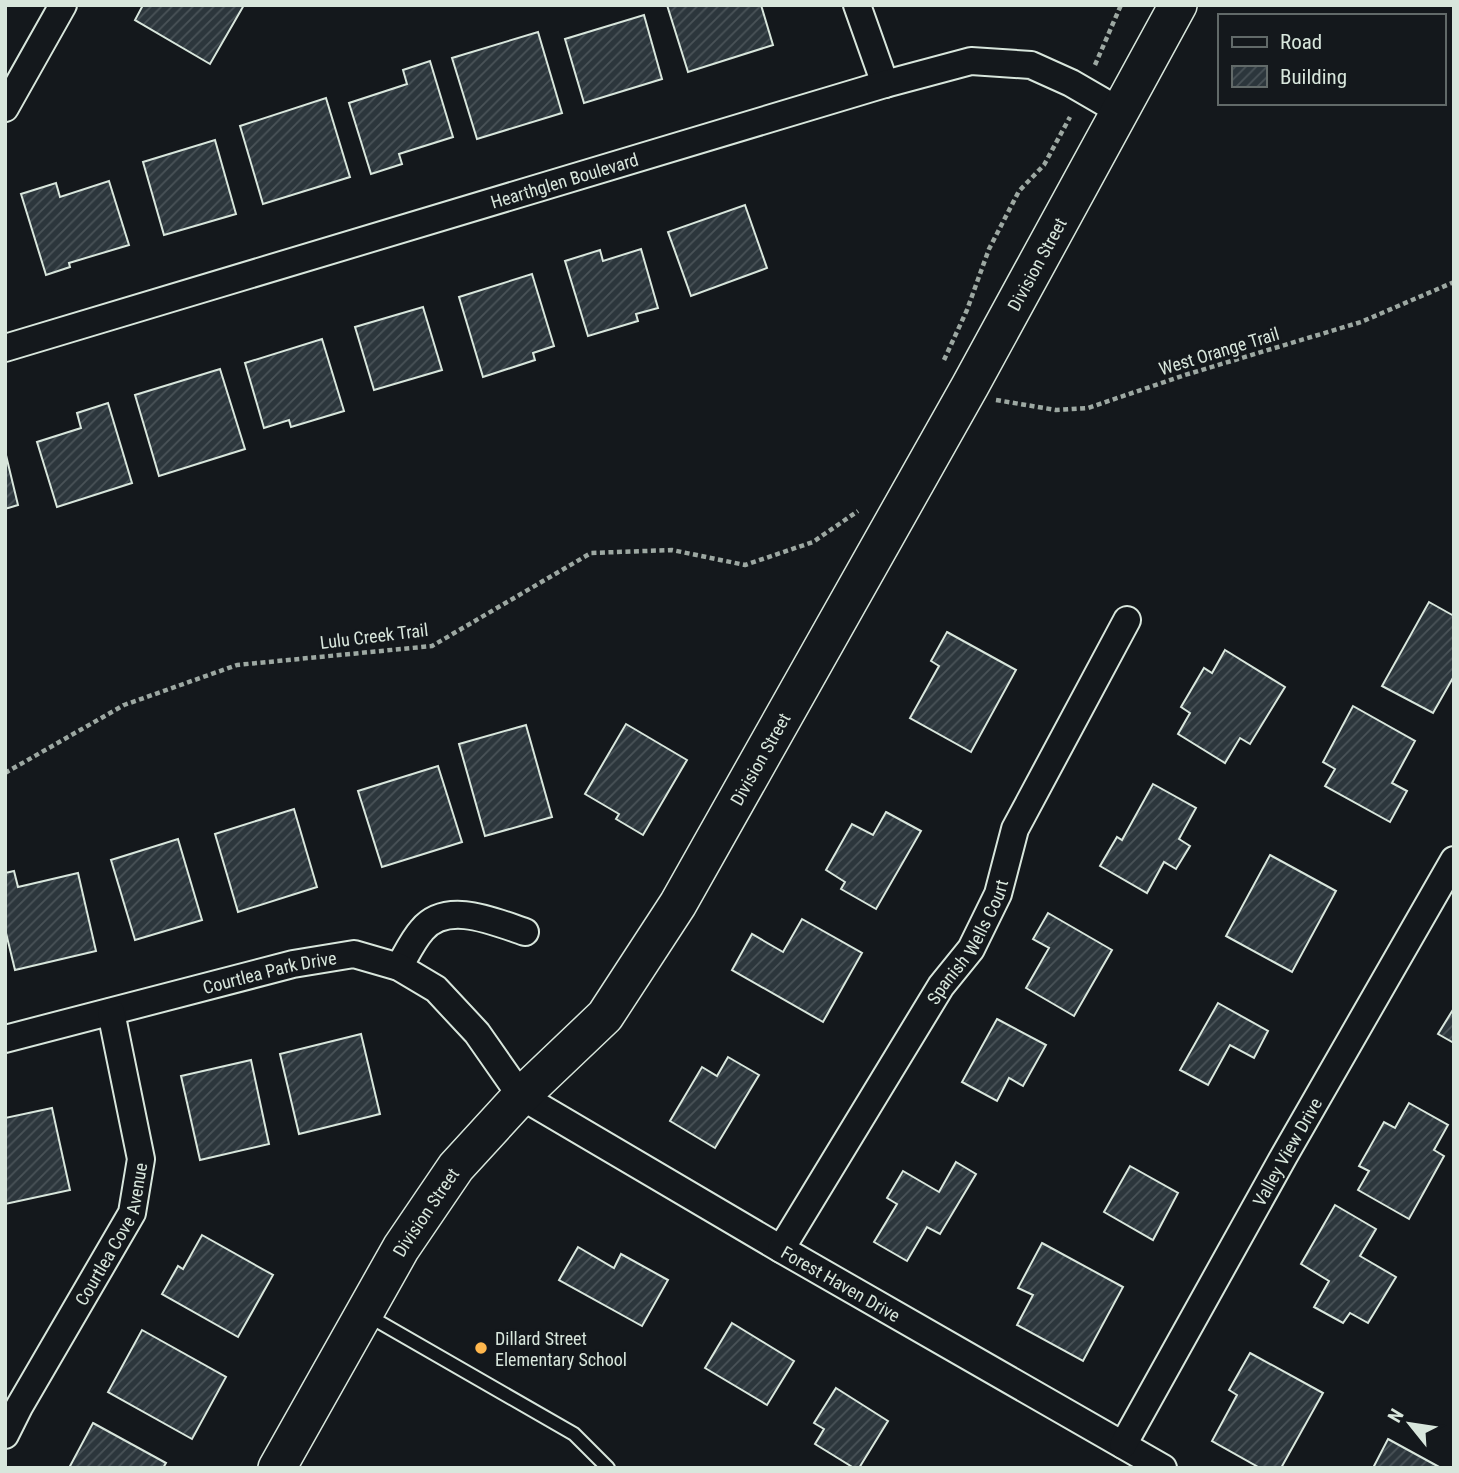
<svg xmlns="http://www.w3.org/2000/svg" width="1459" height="1473" viewBox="0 0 1459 1473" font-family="'Roboto Condensed',sans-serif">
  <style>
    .building { fill: url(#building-hatch); stroke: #d8e6dc; stroke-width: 2 }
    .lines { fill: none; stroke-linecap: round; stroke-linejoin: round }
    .lane-casing { stroke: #d8e6dc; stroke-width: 16 }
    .street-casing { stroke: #d8e6dc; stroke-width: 30 }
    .secondary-casing { stroke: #d8e6dc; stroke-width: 40 }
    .path { stroke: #9da8a2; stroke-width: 4.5; stroke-dasharray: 5 3.5; stroke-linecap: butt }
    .lane { stroke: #14181c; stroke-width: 12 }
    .street { stroke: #14181c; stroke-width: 26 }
    .secondary { stroke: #14181c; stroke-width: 37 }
    .poi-dot { fill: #ffb74d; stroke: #14181c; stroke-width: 2.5 }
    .labels { text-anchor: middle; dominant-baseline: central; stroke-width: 5; stroke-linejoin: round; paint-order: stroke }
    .street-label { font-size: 18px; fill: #d8e6dc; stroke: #14181c }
    .poi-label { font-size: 18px; fill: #d8e6dc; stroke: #14181c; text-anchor: start }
  </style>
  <defs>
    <pattern id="building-hatch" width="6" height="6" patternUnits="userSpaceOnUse" patternTransform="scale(1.75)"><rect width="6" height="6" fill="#2c363c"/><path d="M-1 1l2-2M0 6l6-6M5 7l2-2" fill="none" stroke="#4a5358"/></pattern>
  </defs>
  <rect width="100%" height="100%" fill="#14181c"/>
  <g class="building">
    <path d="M 143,5 L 244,5 L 210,64 L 135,20 Z"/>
    <path d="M 667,5 L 761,5 L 773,45 L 688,72 Z"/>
    <path d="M 644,15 L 662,79 L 584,103 L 565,39 Z"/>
    <path d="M 538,32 L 562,113 L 477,139 L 452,58 Z"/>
    <path d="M 430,61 L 453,137 L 399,154 L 402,164 L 371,174 L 349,103 L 407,84 L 403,70 Z"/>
    <path d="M 326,98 L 350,177 L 263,204 L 240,126 Z"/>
    <path d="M 215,140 L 236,214 L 164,235 L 143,162 Z"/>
    <path d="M 109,181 L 129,245 L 69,263 L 70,267 L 46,275 L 21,194 L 56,183 L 60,197 Z"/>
    <path d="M 745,205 L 767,268 L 691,296 L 668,232 Z"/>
    <path d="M 641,249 L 658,308 L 636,314 L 638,321 L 588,336 L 565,261 L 600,250 L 603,261 Z"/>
    <path d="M 532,274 L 554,346 L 533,353 L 535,360 L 483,377 L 459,297 Z"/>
    <path d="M 423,307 L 442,370 L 374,390 L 355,327 Z"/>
    <path d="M 322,339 L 344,411 L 291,427 L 289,420 L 264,428 L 245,363 Z"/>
    <path d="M 220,369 L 245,449 L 159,476 L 135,395 Z"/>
    <path d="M 108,403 L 132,483 L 57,507 L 37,442 L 81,428 L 77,413 Z"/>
    <path d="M 5,451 L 18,505 L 5,509 Z"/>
    <path d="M 1429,602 L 1454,616 L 1454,676 L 1433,713 L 1382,686 Z"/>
    <path d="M 947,632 L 1016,670 L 971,752 L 910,718 L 939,666 L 931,661 Z"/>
    <path d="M 1225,650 L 1285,687 L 1250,744 L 1240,738 L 1225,763 L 1178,734 L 1190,713 L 1181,707 L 1204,668 L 1212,673 Z"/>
    <path d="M 1353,706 L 1415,741 L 1392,783 L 1407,791 L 1390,822 L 1325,786 L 1335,769 L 1323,762 Z"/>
    <path d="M 626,724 L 687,760 L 643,835 L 616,819 L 619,814 L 585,794 Z"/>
    <path d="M 526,725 L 552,817 L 485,836 L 459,744 Z"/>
    <path d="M 438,766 L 462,842 L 382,867 L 358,791 Z"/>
    <path d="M 1153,784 L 1196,808 L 1179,839 L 1190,846 L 1176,869 L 1164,862 L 1147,893 L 1100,866 L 1117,837 L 1122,840 Z"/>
    <path d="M 294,809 L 317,887 L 238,912 L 215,834 Z"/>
    <path d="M 886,812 L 921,831 L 876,909 L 841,889 L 845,882 L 826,870 L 852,824 L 873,835 Z"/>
    <path d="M 178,839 L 202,920 L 135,940 L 111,860 Z"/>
    <path d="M 1270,855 L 1336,891 L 1292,972 L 1226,936 Z"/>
    <path d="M 14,871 L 18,887 L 78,873 L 96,951 L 15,970 L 5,929 L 5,873 Z"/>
    <path d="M 1048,913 L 1112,950 L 1074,1016 L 1026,988 L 1049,948 L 1033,939 Z"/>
    <path d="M 802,919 L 862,953 L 823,1022 L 732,970 L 752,934 L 783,952 Z"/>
    <path d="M 1218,1003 L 1268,1031 L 1254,1058 L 1230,1045 L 1208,1085 L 1180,1070 Z"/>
    <path d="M 1454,1008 L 1454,1043 L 1438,1034 Z"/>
    <path d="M 997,1019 L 1046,1045 L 1023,1086 L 1009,1078 L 997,1101 L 962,1082 Z"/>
    <path d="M 361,1034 L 380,1114 L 299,1134 L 280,1054 Z"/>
    <path d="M 728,1057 L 759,1075 L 715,1148 L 670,1121 L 702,1067 L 717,1076 Z"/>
    <path d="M 251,1060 L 269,1144 L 200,1160 L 181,1076 Z"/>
    <path d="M 1409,1103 L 1448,1125 L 1434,1150 L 1444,1156 L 1409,1219 L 1358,1190 L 1369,1171 L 1359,1166 L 1384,1122 L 1395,1128 Z"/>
    <path d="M 52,1108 L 70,1190 L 5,1204 L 5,1118 Z"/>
    <path d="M 956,1162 L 976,1174 L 940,1234 L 927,1227 L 907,1261 L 874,1242 L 897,1204 L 887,1198 L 903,1171 L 939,1192 Z"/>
    <path d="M 1130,1166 L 1178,1193 L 1153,1240 L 1104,1212 Z"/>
    <path d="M 1335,1205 L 1376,1229 L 1360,1256 L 1396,1277 L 1368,1323 L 1350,1313 L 1343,1323 L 1314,1307 L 1329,1281 L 1301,1264 Z"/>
    <path d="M 202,1235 L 273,1275 L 238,1337 L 162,1294 L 178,1266 L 183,1269 Z"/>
    <path d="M 1042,1243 L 1123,1287 L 1083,1361 L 1017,1325 L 1033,1295 L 1018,1288 Z"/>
    <path d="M 578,1247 L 614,1268 L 621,1254 L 668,1280 L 642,1326 L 559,1280 Z"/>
    <path d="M 732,1323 L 794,1361 L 767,1405 L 705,1368 Z"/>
    <path d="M 142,1330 L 226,1377 L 192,1439 L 108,1392 Z"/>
    <path d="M 1250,1353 L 1323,1393 L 1281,1468 L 1260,1468 L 1212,1441 L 1237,1395 L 1229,1390 Z"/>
    <path d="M 836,1388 L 888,1421 L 859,1468 L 854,1468 L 815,1444 L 824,1429 L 814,1423 Z"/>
    <path d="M 93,1423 L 166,1463 L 163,1468 L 69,1468 Z"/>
    <path d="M 1388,1439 L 1441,1468 L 1373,1468 Z"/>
  </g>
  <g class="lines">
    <g class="lane-casing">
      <path id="lane" d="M 367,1315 L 574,1434 L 608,1468"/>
    </g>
    <g class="street-casing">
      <g id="street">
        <path d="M 857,5 L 885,84"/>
        <path d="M 5,108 L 63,5"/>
        <path id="s1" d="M 5,348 L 885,84 L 971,61 L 1031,65 L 1071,83 L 1121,112"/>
        <path d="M 399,967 C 406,955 413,940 422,930 C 447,900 495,922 525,932"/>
        <path id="s2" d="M 5,1039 L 293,964 L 354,954 L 399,967 L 436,989 L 477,1033 L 521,1096 L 781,1249 L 1163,1468"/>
        <path id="s3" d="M 781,1249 L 941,986 L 971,949 L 998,894 L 1015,829 L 1127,620"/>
        <path id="s4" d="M 5,1435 L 19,1407 L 132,1213 L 141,1159 L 111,1012"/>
        <path id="s5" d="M 1123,1445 L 1284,1156 L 1454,860"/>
      </g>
    </g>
    <g class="secondary-casing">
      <g id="secondary">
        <path id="s6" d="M 277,1468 L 401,1248 L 456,1167 L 521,1096 L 605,1016 L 678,904 L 970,386 L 1178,5"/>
      </g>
    </g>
    <g class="path">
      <path d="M 1095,65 L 1121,5"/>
      <path d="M 944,360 L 967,310 L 989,249 L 1019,191 L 1044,165 L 1070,117"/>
      <path d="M 996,400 L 1056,410 L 1088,408 L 1185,375 L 1361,322 L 1454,282"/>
      <path d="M 5,773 L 124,705 L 237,665 L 432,646 L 591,553 L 672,550 L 745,565 L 813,542 L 858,511"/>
    </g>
    <use href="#lane" class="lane"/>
    <use href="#street" class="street"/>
    <use href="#secondary" class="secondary"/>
  </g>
  <circle class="poi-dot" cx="481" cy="1348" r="7"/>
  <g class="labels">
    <g class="street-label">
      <text stroke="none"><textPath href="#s1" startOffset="584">Hearthglen Boulevard</textPath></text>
      <text stroke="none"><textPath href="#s6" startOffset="1430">Division Street</textPath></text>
      <text transform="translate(1219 351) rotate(-17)">West Orange Trail</text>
      <text transform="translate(374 636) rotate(-7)">Lulu Creek Trail</text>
      <text stroke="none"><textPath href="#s6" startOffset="863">Division Street</textPath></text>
      <text stroke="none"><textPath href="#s3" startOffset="360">Spanish Wells Court</textPath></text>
      <text stroke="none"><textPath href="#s2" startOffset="273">Courtlea Park Drive</textPath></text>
      <text stroke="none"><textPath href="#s5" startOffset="336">Valley View Drive</textPath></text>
      <text stroke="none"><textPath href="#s6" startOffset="296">Division Street</textPath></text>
      <text stroke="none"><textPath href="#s4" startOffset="229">Courtlea Cove Avenue</textPath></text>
      <text stroke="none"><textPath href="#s2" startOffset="957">Forest Haven Drive</textPath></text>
    </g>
    <g class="poi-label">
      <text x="495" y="1338">Dillard Street<tspan x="495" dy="21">Elementary School</tspan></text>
    </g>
  </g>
  <rect width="1459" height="1473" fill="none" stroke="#d8e6dc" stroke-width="14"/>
  <rect x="1218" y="14" width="228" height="91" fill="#14181c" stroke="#626a69" stroke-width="2"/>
  <rect x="1232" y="37" width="35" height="10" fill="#14181c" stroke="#626a69" stroke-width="2"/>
  <text x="1280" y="49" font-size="21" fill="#d8e6dc">Road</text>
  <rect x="1232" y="66" width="35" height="21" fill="url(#building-hatch)" stroke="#626a69" stroke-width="2"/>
  <text x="1280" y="84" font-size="21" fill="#d8e6dc">Building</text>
  <g transform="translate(1410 1424) rotate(300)" stroke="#14181c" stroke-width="5" paint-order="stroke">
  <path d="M0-5L12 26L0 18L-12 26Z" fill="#d8e6dc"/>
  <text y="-10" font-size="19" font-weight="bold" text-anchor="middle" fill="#d8e6dc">N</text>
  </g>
</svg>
